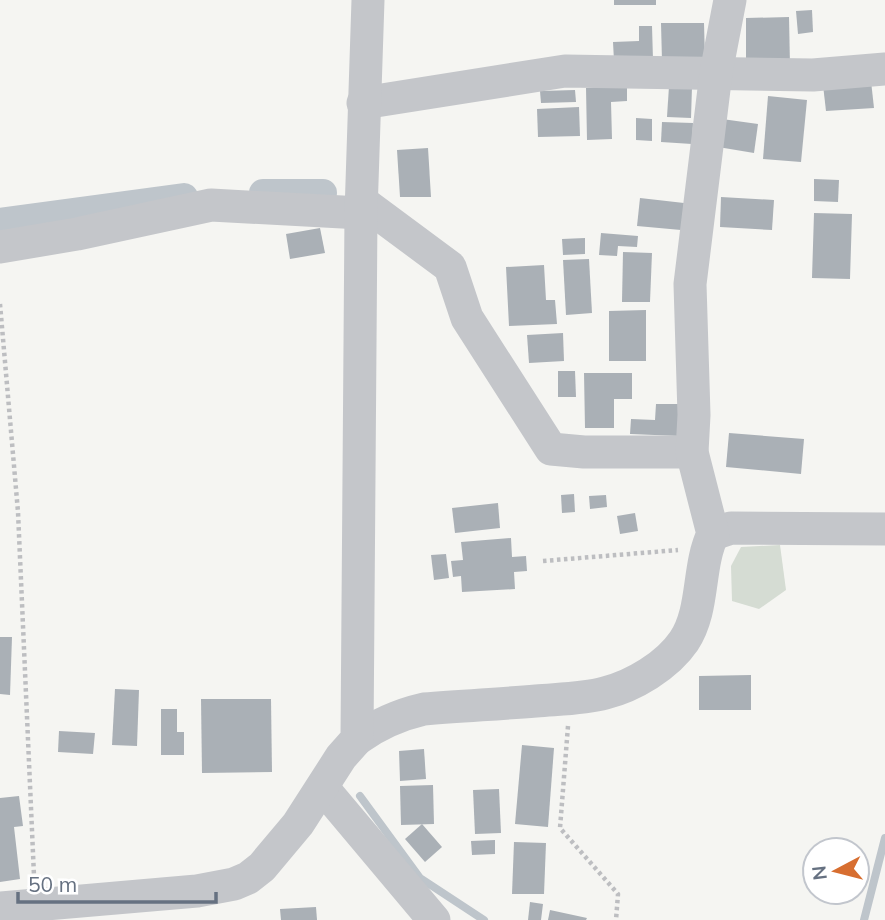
<svg xmlns="http://www.w3.org/2000/svg" width="885" height="920" viewBox="0 0 885 920" font-family="Mulish,sans-serif">
  <style>
    .green { fill: #d5dcd3 }
    .lines { fill: none; stroke-linecap: round; stroke-linejoin: round }
    .stream { stroke: #bec5cb; stroke-width: 8 }
    .canal { stroke: #bec5cb; stroke-width: 28 }
    .building { fill: #aab0b6 }
    .path { stroke: #bdbec1; stroke-width: 4.5; stroke-dasharray: 3.5 3.5; stroke-linecap: butt }
    .minor { stroke: #c4c6ca; stroke-width: 33 }
  </style>
  <rect width="100%" height="100%" fill="#f5f5f2"/>
  <path class="green" d="M 780,545 L 786,590 L 759,609 L 732,601 L 731,566 L 741,547 Z"/>
  <g class="lines">
    <g class="stream">
      <path d="M 360,796 L 420,878 L 484,920"/>
      <path d="M 864,920 L 885,838"/>
    </g>
    <g class="canal">
      <path d="M 263,193 L 323,193"/>
      <path d="M 0,222 L 184,197"/>
    </g>
  </g>
  <g class="building">
    <rect x="614" y="0" width="42" height="5"/>
    <path d="M 812,10 L 813,32 L 798,34 L 796,11 Z"/>
    <path d="M 789,17 L 790,66 L 746,67 L 746,18 Z"/>
    <path d="M 661,23 L 704,23 L 705,60 L 662,61 Z"/>
    <path d="M 639,26 L 652,26 L 653,60 L 614,61 L 613,42 L 639,41 Z"/>
    <path d="M 871,81 L 874,108 L 826,111 L 823,85 Z"/>
    <path d="M 669,86 L 692,87 L 691,118 L 667,117 Z"/>
    <path d="M 627,87 L 627,101 L 611,102 L 612,139 L 587,140 L 586,88 Z"/>
    <path d="M 575,90 L 576,102 L 541,103 L 540,91 Z"/>
    <path d="M 768,96 L 807,100 L 801,162 L 763,159 Z"/>
    <path d="M 579,107 L 580,136 L 538,137 L 537,109 Z"/>
    <path d="M 636,118 L 652,119 L 652,141 L 636,140 Z"/>
    <path d="M 722,119 L 758,124 L 754,153 L 718,147 Z"/>
    <path d="M 662,122 L 693,123 L 692,144 L 661,142 Z"/>
    <path d="M 428,148 L 431,197 L 400,197 L 397,150 Z"/>
    <path d="M 814,179 L 839,180 L 838,202 L 814,201 Z"/>
    <path d="M 721,197 L 774,200 L 772,230 L 720,227 Z"/>
    <path d="M 640,198 L 684,203 L 681,230 L 637,226 Z"/>
    <path d="M 814,213 L 852,214 L 850,279 L 812,278 Z"/>
    <path d="M 320,228 L 325,253 L 290,259 L 286,234 Z"/>
    <path d="M 601,233 L 638,236 L 637,247 L 618,246 L 617,256 L 599,255 Z"/>
    <path d="M 585,238 L 585,254 L 563,255 L 562,239 Z"/>
    <path d="M 623,252 L 652,253 L 650,302 L 622,302 Z"/>
    <path d="M 589,259 L 592,313 L 566,315 L 563,260 Z"/>
    <path d="M 544,265 L 546,300 L 555,300 L 557,324 L 509,326 L 506,267 Z"/>
    <path d="M 646,310 L 646,361 L 609,361 L 609,311 Z"/>
    <path d="M 563,333 L 564,361 L 529,363 L 527,335 Z"/>
    <path d="M 558,371 L 575,371 L 576,397 L 558,397 Z"/>
    <path d="M 584,373 L 632,373 L 632,399 L 614,399 L 614,428 L 585,428 Z"/>
    <path d="M 656,404 L 680,404 L 679,436 L 630,434 L 631,419 L 655,420 Z"/>
    <path d="M 729,433 L 804,439 L 801,474 L 726,467 Z"/>
    <path d="M 574,494 L 575,512 L 562,513 L 561,495 Z"/>
    <path d="M 606,495 L 607,507 L 590,509 L 589,496 Z"/>
    <path d="M 498,503 L 500,528 L 455,533 L 452,508 Z"/>
    <path d="M 635,513 L 638,531 L 620,534 L 617,516 Z"/>
    <path d="M 511,538 L 512,557 L 526,556 L 527,571 L 514,572 L 515,589 L 462,592 L 461,576 L 453,577 L 451,561 L 463,560 L 461,542 Z"/>
    <path d="M 446,554 L 449,578 L 434,580 L 431,555 Z"/>
    <path d="M 0,637 L 12,637 L 10,695 L 0,694 Z"/>
    <path d="M 751,675 L 751,710 L 699,710 L 699,676 Z"/>
    <path d="M 115,689 L 139,690 L 137,746 L 112,745 Z"/>
    <path d="M 201,699 L 271,699 L 272,772 L 202,773 Z"/>
    <path d="M 161,709 L 177,709 L 177,732 L 184,732 L 184,755 L 161,755 Z"/>
    <path d="M 59,731 L 95,733 L 93,754 L 58,752 Z"/>
    <path d="M 522,745 L 554,748 L 548,827 L 515,824 Z"/>
    <path d="M 424,749 L 426,779 L 400,781 L 399,751 Z"/>
    <path d="M 433,785 L 434,824 L 401,825 L 400,786 Z"/>
    <path d="M 499,789 L 501,833 L 475,834 L 473,790 Z"/>
    <path d="M 19,796 L 23,826 L 14,827 L 20,879 L 0,882 L 0,798 Z"/>
    <path d="M 422,824 L 442,847 L 425,862 L 405,839 Z"/>
    <path d="M 495,840 L 495,854 L 472,855 L 471,841 Z"/>
    <path d="M 514,842 L 546,843 L 544,894 L 512,894 Z"/>
    <path d="M 530,902 L 543,904 L 541,920 L 528,920 Z"/>
    <path d="M 316,907 L 317,920 L 281,920 L 280,909 Z"/>
    <path d="M 550,910 L 587,918 L 586,920 L 548,920 Z"/>
  </g>
  <g class="lines">
    <g class="path">
      <path d="M 0,304 L 18,512 L 34,876"/>
      <path d="M 543,561 L 678,550"/>
      <path d="M 568,726 L 560,828 L 618,894 L 616,920"/>
    </g>
    <g class="minor">
      <path d="M 363,103 L 565,71 L 813,75 L 885,69"/>
      <path d="M 361,201 L 450,267 L 467,318 L 551,449 L 584,452 L 692,452"/>
      <path d="M 0,247 L 77,234 L 211,205 L 361,213"/>
      <path d="M 713,534 L 731,528 L 885,529"/>
      <path d="M 357,739 C 378,724 398,715 424,709 C 461,706 498,704 536,701 C 558,699 583,699 605,693 C 633,686 667,666 684,641 C 705,609 697,567 713,534 L 692,452 L 694,415 L 690,284 L 716,73 L 730,0"/>
      <path d="M 323,788 L 434,920"/>
      <path d="M 0,908 L 197,891 L 234,884 L 248,878 L 262,867 L 298,824 L 341,757 L 357,739 L 361,213 L 368,0"/>
    </g>
  </g>
  <g transform="translate(836 871) rotate(263)"><circle r="33" fill="#ffffff" stroke="#c2c6cd" stroke-width="2"/>
  <path d="M0-5L12 26L0 18L-12 26Z" fill="#d76e30"/>
  <text y="-10" font-size="19" font-weight="bold" text-anchor="middle" fill="#667181">N</text>
  </g>
  <path d="M18 892v10h198v-10" fill="none" stroke="#667181" stroke-width="3.5"/>
  <text x="28" y="892" font-size="21" fill="#667181" stroke="#ffffff" stroke-width="5" paint-order="stroke">50 m</text>
</svg>
